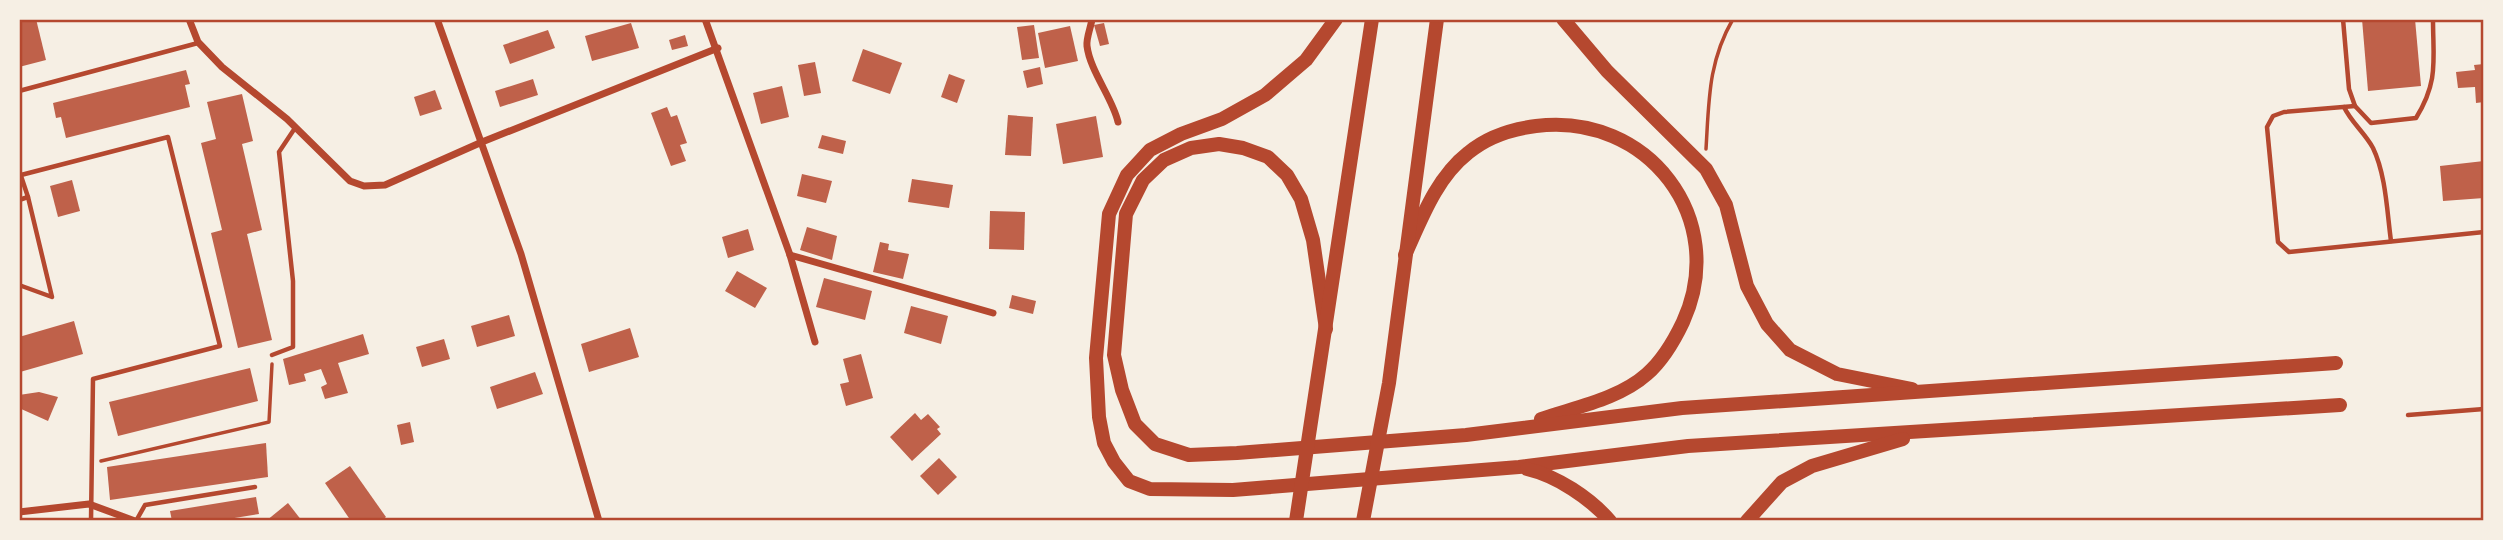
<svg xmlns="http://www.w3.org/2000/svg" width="2503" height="540" viewBox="0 0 2503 540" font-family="Arial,sans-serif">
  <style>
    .building { fill: #bf614a }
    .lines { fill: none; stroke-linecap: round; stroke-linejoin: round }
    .path { stroke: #b5482f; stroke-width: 3.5 }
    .service { stroke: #b5482f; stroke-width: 4.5 }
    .minor { stroke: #b5482f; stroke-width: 7 }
    .primary { stroke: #b5482f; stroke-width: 14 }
    .neatline { fill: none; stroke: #b5482f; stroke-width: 2.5 }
  </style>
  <rect width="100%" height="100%" fill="#f6efe4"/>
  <g class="building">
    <path d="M 19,19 L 36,19 L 46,60 L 19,67 Z"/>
    <path d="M 2362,19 L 2415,19 L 2421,86 L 2368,91 Z"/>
    <path d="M 631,23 L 639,48 L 592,61 L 585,36 Z"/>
    <path d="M 1104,23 L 1109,44 L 1100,46 L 1094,25 Z"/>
    <path d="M 1034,25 L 1039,58 L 1022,60 L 1017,27 Z"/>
    <path d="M 1070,26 L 1078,61 L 1045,68 L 1038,33 Z"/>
    <path d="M 548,30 L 555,48 L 510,64 L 503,45 Z"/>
    <path d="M 685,35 L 688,46 L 672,50 L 669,40 Z"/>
    <path d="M 863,49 L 902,63 L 890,94 L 852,81 Z"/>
    <path d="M 815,62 L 821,93 L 804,96 L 798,65 Z"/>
    <path d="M 2484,64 L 2484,102 L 2476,103 L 2475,87 L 2458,88 L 2456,72 L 2475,70 L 2474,65 Z"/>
    <path d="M 1040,67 L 1043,84 L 1027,88 L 1023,71 Z"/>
    <path d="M 186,70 L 190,84 L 185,85 L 190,107 L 66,138 L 61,117 L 56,118 L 53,103 Z"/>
    <path d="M 949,74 L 965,80 L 957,103 L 941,97 Z"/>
    <path d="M 533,79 L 538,95 L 500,107 L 495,91 Z"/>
    <path d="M 782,86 L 789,117 L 761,124 L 753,93 Z"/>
    <path d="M 435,90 L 442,109 L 420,116 L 414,97 Z"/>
    <path d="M 242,94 L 253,141 L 242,144 L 262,230 L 247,234 L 272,340 L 238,348 L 211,233 L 222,230 L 201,143 L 216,139 L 207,102 Z"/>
    <path d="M 667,107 L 671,117 L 677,115 L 687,143 L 680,145 L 686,161 L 671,166 L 651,113 Z"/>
    <path d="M 1008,115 L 1033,117 L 1031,156 L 1005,155 Z"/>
    <path d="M 1096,116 L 1103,157 L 1063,164 L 1056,124 Z"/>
    <path d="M 822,135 L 846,141 L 843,154 L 818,148 Z"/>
    <path d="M 2484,161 L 2484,198 L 2443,201 L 2440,166 Z"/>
    <path d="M 802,174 L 832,181 L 826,203 L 797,196 Z"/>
    <path d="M 912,179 L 953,185 L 949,208 L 908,202 Z"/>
    <path d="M 72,180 L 80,211 L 58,217 L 50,186 Z"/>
    <path d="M 990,211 L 1025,212 L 1024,250 L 989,249 Z"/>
    <path d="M 807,227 L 837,236 L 832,260 L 800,250 Z"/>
    <path d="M 748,229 L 754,250 L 728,258 L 722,237 Z"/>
    <path d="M 880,242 L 889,244 L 888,250 L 909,254 L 903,279 L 873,272 Z"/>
    <path d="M 737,271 L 767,288 L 755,308 L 725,291 Z"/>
    <path d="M 824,278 L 872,291 L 865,320 L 816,307 Z"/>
    <path d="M 1012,295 L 1036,301 L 1033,314 L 1009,308 Z"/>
    <path d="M 911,306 L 948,316 L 941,344 L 904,333 Z"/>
    <path d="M 509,315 L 515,336 L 477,347 L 471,326 Z"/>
    <path d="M 74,321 L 83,354 L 20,372 L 19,337 Z"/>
    <path d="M 630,328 L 639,357 L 589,372 L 581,344 Z"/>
    <path d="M 363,334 L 369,354 L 338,363 L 348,393 L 325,399 L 321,387 L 327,384 L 321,369 L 304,374 L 306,381 L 289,385 L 283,359 Z"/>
    <path d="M 444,339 L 450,359 L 422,367 L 416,347 Z"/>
    <path d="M 861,354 L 873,398 L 846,406 L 840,384 L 849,382 L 843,359 Z"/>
    <path d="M 250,368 L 258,401 L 118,436 L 109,402 Z"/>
    <path d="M 535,372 L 543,394 L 497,409 L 490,387 Z"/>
    <path d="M 39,392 L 58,397 L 48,421 L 19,408 L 19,395 Z"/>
    <path d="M 915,413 L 921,420 L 928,414 L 940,427 L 937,429 L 941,434 L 912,461 L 890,437 Z"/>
    <path d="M 410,422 L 414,442 L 401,445 L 397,425 Z"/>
    <path d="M 266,443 L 268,477 L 110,500 L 107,467 Z"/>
    <path d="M 939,458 L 957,477 L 938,495 L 920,476 Z"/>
    <path d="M 350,466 L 386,517 L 381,521 L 351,521 L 325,483 Z"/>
    <path d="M 256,497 L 259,514 L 216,521 L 172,521 L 170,511 Z"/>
    <path d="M 288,503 L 302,521 L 266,521 Z"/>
  </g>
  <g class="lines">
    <g class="path">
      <path d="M 1706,149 C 1709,101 1708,62 1733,19"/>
      <path d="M 101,461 L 269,422 L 272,364"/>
    </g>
    <g class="service">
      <path d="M 2343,19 L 2349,89 L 2355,106 L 2371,123 L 2416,118 C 2439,81 2433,60 2433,19"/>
      <path d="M 19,91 L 198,43"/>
      <path d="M 2355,106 L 2284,112 L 2273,116 L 2267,127 L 2278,242 L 2289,252 L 2484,232"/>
      <path d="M 2344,107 C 2351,122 2365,133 2373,148 C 2386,175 2387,212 2391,241"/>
      <path d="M 19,170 L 28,197 L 19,200"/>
      <path d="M 21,175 L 168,137 L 220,346 L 93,379 L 91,521"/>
      <path d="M 19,285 L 52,297 L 28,197"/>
      <path d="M 272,355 L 293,347 L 293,281 L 279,152 L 295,128"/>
      <path d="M 2408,415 L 2484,409"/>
      <path d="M 136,521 L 145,505 L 255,487"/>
    </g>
    <g class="minor">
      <path d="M 189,19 L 198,42 L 222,67 L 287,119 L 350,181 L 364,186 L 385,185 L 482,142 L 718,48"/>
      <path d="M 437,19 L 521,254 L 599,521"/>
      <path d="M 705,19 L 790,255 L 815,342"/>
      <path d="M 1092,19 C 1091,27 1086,38 1087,46 C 1090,71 1113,99 1118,122"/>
      <path d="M 790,255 L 993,313"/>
      <path d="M 19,512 L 89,504 L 135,521"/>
    </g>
    <g class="primary">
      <path d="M 1336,19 L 1306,60 L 1265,95 L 1222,119 L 1181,134 L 1150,150 L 1127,175 L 1109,214 L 1096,358 L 1099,417 L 1104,443 L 1114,462 L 1129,481 L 1150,489 L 1233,490 L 1519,467 L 1688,446 L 2340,405"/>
      <path d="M 1563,19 L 1607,71 L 1706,169 L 1726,205 L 1747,286 L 1767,324 L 1790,350 L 1837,374 L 1912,389"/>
      <path d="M 1405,255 C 1421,220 1436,178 1468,153 C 1487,137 1512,129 1536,126 C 1648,112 1730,219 1683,322 C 1674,341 1663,360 1647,374 C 1619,399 1576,407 1541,419"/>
      <path d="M 1326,329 L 1313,240 L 1301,199 L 1287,175 L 1268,157 L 1243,148 L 1219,144 L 1191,148 L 1164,160 L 1143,180 L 1126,214 L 1114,355 L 1122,390 L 1135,424 L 1155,444 L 1189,455 L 1237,453 L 1466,435 L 1682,408 L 2336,363"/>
      <path d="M 1527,469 C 1557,476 1590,498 1610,521"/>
      <path d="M 1296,521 L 1372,19"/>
      <path d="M 1363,521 L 1389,383 L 1437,19"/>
      <path d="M 1747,521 L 1782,482 L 1812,466 L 1903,439"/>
    </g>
  </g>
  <rect width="2503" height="540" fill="none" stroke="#f6efe4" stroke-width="42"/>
  <rect x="21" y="21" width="2461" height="498" class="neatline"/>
</svg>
